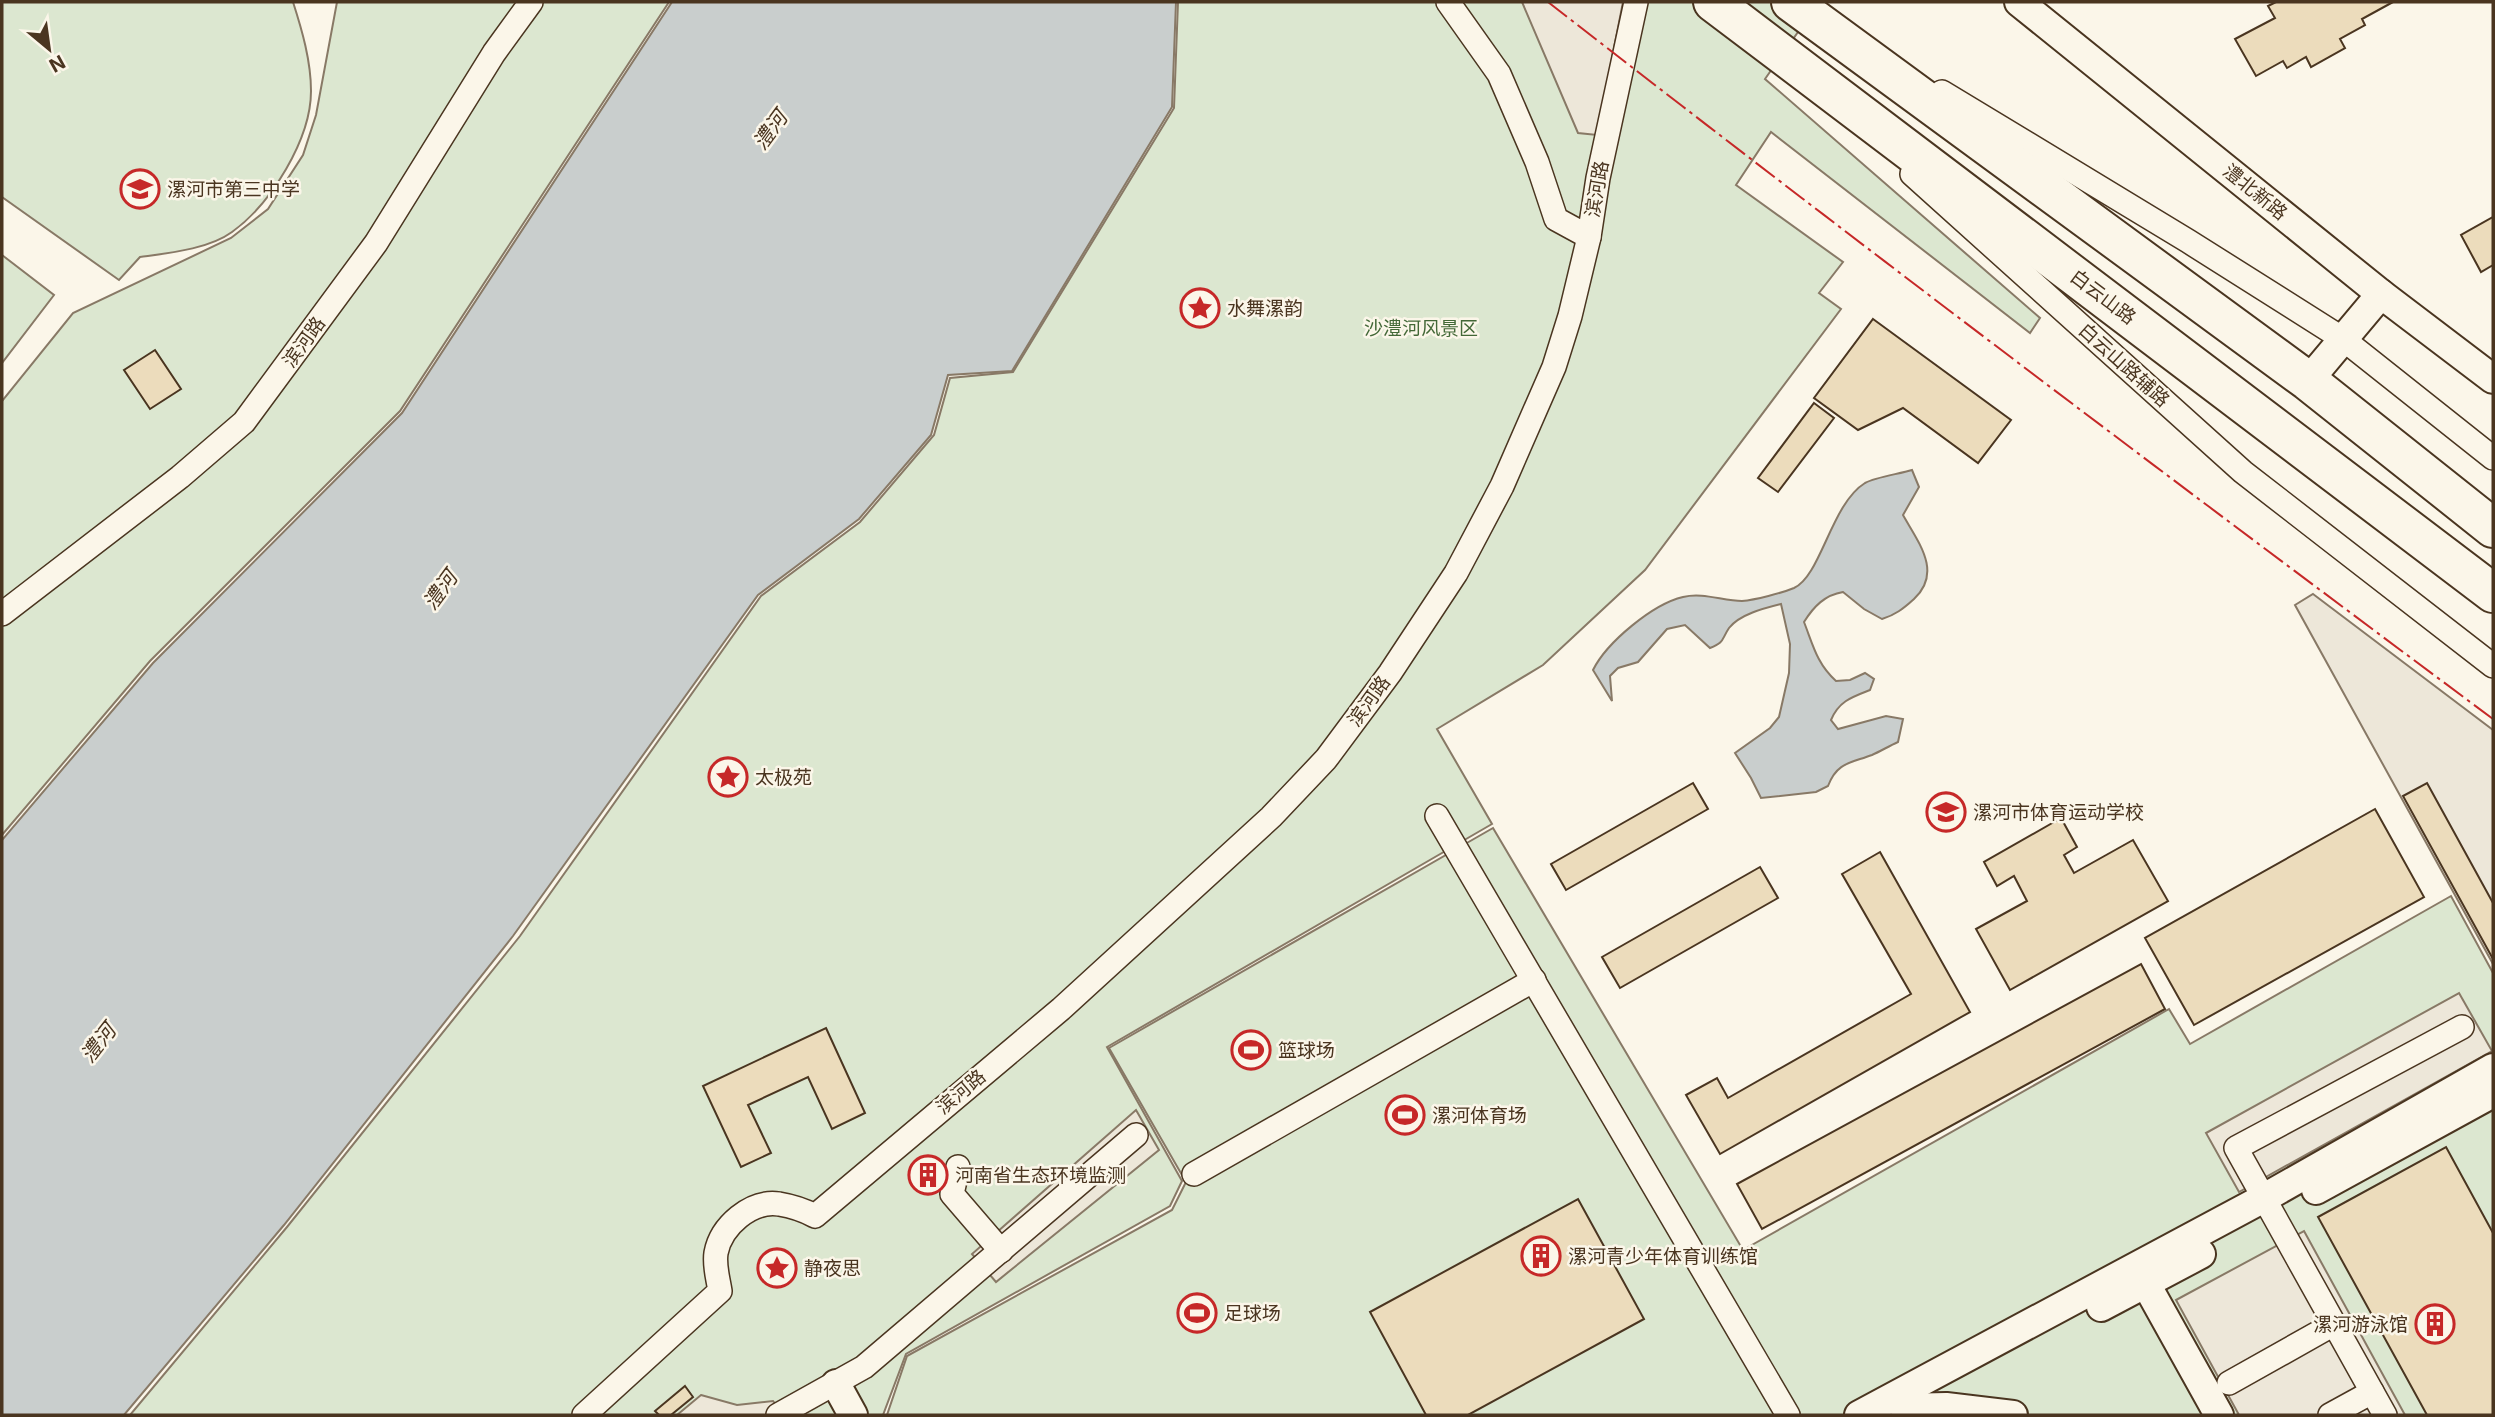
<svg xmlns="http://www.w3.org/2000/svg" width="2495" height="1417" viewBox="0 0 2495 1417" font-family="Inter,'Noto Sans SC',sans-serif">
  <style>
    .green { fill: #dce7d0; stroke: #887966; stroke-width: 2 }
    .parking { fill: #ede7d9; stroke: #887966; stroke-width: 2 }
    .water { fill: #c9cecd; stroke: #887966; stroke-width: 2 }
    .building { fill: #ecdcbc; stroke: #4a3520; stroke-width: 2 }
    .lines { fill: none; stroke-linecap: round; stroke-linejoin: round }
    .minor-casing { stroke: #4a3520; stroke-width: 26 }
    .tertiary-casing { stroke: #4a3520; stroke-width: 32 }
    .trunk-casing { stroke: #4a3520; stroke-width: 42 }
    .minor { stroke: #fbf6e9; stroke-width: 23 }
    .tertiary { stroke: #fbf6e9; stroke-width: 28 }
    .trunk { stroke: #fbf6e9; stroke-width: 38 }
    .power { stroke: #c62828; stroke-width: 2; stroke-dasharray: 24 5 3.5 5; stroke-linecap: butt }
    .labels { text-anchor: middle; dominant-baseline: central; stroke-width: 5; stroke-linejoin: round; paint-order: stroke }
    .poi-label { font-size: 19px; fill: #4a3520; stroke: #fbf6e9; text-anchor: start }
    .street-label { font-size: 19px; fill: #4a3520; stroke: #fbf6e9 }
    .park-label { font-size: 19px; fill: #436837; stroke: #fbf6e9 }
    .water-label { font-size: 21px; font-style: italic; fill: #4a3520; stroke: #fbf6e9 }
  </style>
  <rect width="100%" height="100%" fill="#fbf6e9"/>
  <g class="green">
    <path d="M 2,2 L 293,2 C 302,30 311,61 311,91 C 311,139 271,204 232,232 C 209,249 169,253 140,257 L 119,280 L 2,197 Z"/>
    <path d="M 337,2 L 669,2 L 400,411 L 150,661 L 2,835 L 2,401 L 73,313 L 231,238 L 268,209 L 303,155 L 316,115 Z"/>
    <path d="M 1178,2 L 1819,2 L 1765,79 L 2040,318 L 2030,333 L 1771,132 L 1736,185 L 1843,262 L 1819,293 L 1841,309 L 1645,570 L 1543,665 L 1437,729 L 1492,824 L 1107,1047 L 1182,1181 L 1170,1206 L 906,1354 L 883,1415 L 130,1415 L 287,1227 L 520,936 L 761,596 L 860,522 L 934,435 L 950,378 L 1013,372 L 1174,108 Z"/>
    <path d="M 2,255 L 54,295 L 2,363 Z"/>
    <path d="M 1493,828 L 1743,1250 L 2169,1009 L 2190,1044 L 2451,896 L 2493,973 L 2493,1415 L 887,1415 L 907,1356 L 1172,1210 L 1186,1182 L 1109,1048 Z"/>
  </g>
  <g class="parking">
    <path d="M 1522,2 L 1623,2 L 1597,135 L 1578,133 Z"/>
    <path d="M 2313,594 L 2493,730 L 2493,964 L 2295,605 Z"/>
    <path d="M 2459,993 L 2492,1051 L 2239,1192 L 2206,1133 Z"/>
    <path d="M 1136,1110 L 1159,1150 L 996,1282 L 972,1254 Z"/>
    <path d="M 2304,1231 L 2405,1415 L 2239,1415 L 2176,1300 Z"/>
    <path d="M 701,1395 L 737,1405 L 773,1401 L 784,1415 L 677,1415 Z"/>
  </g>
  <g class="water">
    <path d="M 672,2 L 1176,2 L 1172,107 L 1012,371 L 948,375 L 931,435 L 859,519 L 758,595 L 513,936 L 284,1225 L 124,1415 L 2,1415 L 2,840 L 153,663 L 402,413 Z"/>
    <path d="M 1912,470 L 1919,487 L 1903,515 C 1918,542 1943,572 1914,599 C 1903,609 1895,615 1882,619 L 1864,609 L 1843,592 C 1825,595 1814,606 1804,622 C 1813,645 1817,664 1836,681 L 1850,680 L 1865,673 L 1874,679 L 1870,690 C 1852,697 1839,701 1831,720 L 1838,729 L 1886,716 L 1903,719 L 1898,742 C 1889,746 1881,751 1872,755 C 1851,763 1837,762 1828,786 L 1816,792 L 1761,798 L 1751,778 L 1735,753 L 1770,728 L 1779,717 L 1789,673 L 1790,644 L 1781,604 C 1765,608 1740,614 1729,628 C 1721,640 1725,642 1710,648 L 1685,625 L 1667,629 L 1638,662 L 1618,668 L 1610,676 L 1612,701 L 1593,670 C 1607,642 1653,604 1683,597 C 1703,592 1723,601 1742,601 C 1755,600 1782,593 1794,588 C 1821,576 1831,504 1865,483 C 1876,477 1899,474 1912,470 Z"/>
  </g>
  <g class="building">
    <path d="M 2276,2 L 2393,2 L 2362,19 L 2365,25 L 2340,39 L 2345,48 L 2311,67 L 2306,57 L 2287,68 L 2283,61 L 2256,76 L 2235,39 L 2275,18 L 2268,6 Z"/>
    <path d="M 2493,217 L 2493,265 L 2481,272 L 2461,235 Z"/>
    <path d="M 1873,319 L 2011,420 L 1978,463 L 1903,408 L 1858,430 L 1814,398 Z"/>
    <path d="M 155,350 L 181,389 L 150,409 L 124,370 Z"/>
    <path d="M 1814,403 L 1834,418 L 1778,492 L 1758,478 Z"/>
    <path d="M 1693,783 L 1708,809 L 1566,890 L 1551,864 Z"/>
    <path d="M 2427,783 L 2493,903 L 2493,959 L 2403,796 Z"/>
    <path d="M 2375,809 L 2424,897 L 2194,1025 L 2145,938 Z"/>
    <path d="M 2061,818 L 2077,847 L 2064,855 L 2074,873 L 2133,840 L 2168,901 L 2010,990 L 1976,929 L 2027,901 L 2014,876 L 1997,886 L 1984,862 Z"/>
    <path d="M 1880,852 L 1970,1012 L 1720,1154 L 1686,1095 L 1717,1078 L 1728,1098 L 1911,994 L 1842,874 Z"/>
    <path d="M 1760,867 L 1778,898 L 1620,988 L 1602,957 Z"/>
    <path d="M 2141,964 L 2165,1009 L 1762,1229 L 1737,1184 Z"/>
    <path d="M 826,1028 L 865,1113 L 832,1129 L 808,1077 L 748,1105 L 771,1153 L 741,1167 L 703,1086 Z"/>
    <path d="M 2446,1147 L 2493,1233 L 2493,1415 L 2427,1415 L 2318,1217 Z"/>
    <path d="M 933,1159 L 944,1172 L 923,1190 L 912,1178 Z"/>
    <path d="M 1578,1199 L 1644,1319 L 1468,1415 L 1426,1415 L 1370,1312 Z"/>
    <path d="M 685,1386 L 693,1397 L 671,1415 L 659,1415 L 655,1411 Z"/>
  </g>
  <g class="lines">
    <g class="minor-casing">
      <g id="minor">
        <path d="M 1448,2 L 1499,74 L 1537,162 L 1556,219 L 1589,237"/>
        <path d="M 1942,92 L 2188,241 L 2343,339 L 2493,458"/>
        <path d="M 1912,174 L 2243,472 L 2493,666"/>
        <path d="M 2,614 L 180,477 L 244,422 L 376,243 L 494,53 L 531,2"/>
        <path d="M 1437,816 L 1788,1415"/>
        <path d="M 958,1167 L 952,1194 L 1001,1251"/>
        <path d="M 1194,1174 L 1534,980"/>
        <path d="M 2229,1383 L 2334,1324"/>
        <path d="M 584,1415 L 720,1291 C 718,1278 714,1266 716,1253 C 721,1226 751,1200 779,1204 C 791,1206 804,1210 815,1216 L 1061,1009 L 1271,817 L 1326,759 L 1390,673 L 1456,573 L 1502,486 L 1554,367 L 1570,316 L 1589,237 L 1598,178 L 1636,2"/>
        <path d="M 778,1415 L 864,1367 L 1136,1135"/>
        <path d="M 2330,1415 L 2372,1392"/>
        <path d="M 2385,1415 L 2236,1148 L 2462,1027"/>
      </g>
    </g>
    <g class="tertiary-casing">
      <g id="tertiary">
        <path d="M 2019,2 L 2381,294 L 2493,379"/>
        <path d="M 2308,381 L 2381,294"/>
        <path d="M 2316,1190 L 2493,1093"/>
        <path d="M 2146,1284 L 2219,1415"/>
        <path d="M 2101,1307 L 2201,1254"/>
        <path d="M 836,1384 L 853,1415"/>
        <path d="M 1904,1408 L 1946,1407 L 2013,1415"/>
        <path d="M 1859,1415 L 2264,1198 L 2493,1068"/>
      </g>
    </g>
    <g class="trunk-casing">
      <g id="trunk">
        <path d="M 1713,2 L 2493,593"/>
        <path d="M 1791,2 L 2308,381 L 2493,528"/>
      </g>
    </g>
    <use href="#minor" class="minor"/>
    <use href="#tertiary" class="tertiary"/>
    <use href="#trunk" class="trunk"/>
    <path class="power" d="M 1548,2 C 1860,245 2176,483 2493,719"/>
  </g>
  <defs>
    <g id="school-ring" transform="scale(2.0125)"><circle r="9.5" fill="#fbf6e9" stroke="#c62828" stroke-width="1.5"/><path d="M0-5L7-2L0 1L-7-2ZM-4 1L0 2.5L4 1V4Q0 6-4 4Z" fill="#c62828"/></g>
    <g id="sight-ring" transform="scale(2.0125)"><circle r="9.5" fill="#fbf6e9" stroke="#c62828" stroke-width="1.5"/><path d="M0-6L1.8-2.2L6-1.7L2.9 1.2L3.7 5.4L0 3.3L-3.7 5.4L-2.9 1.2L-6-1.7L-1.8-2.2Z" fill="#c62828"/></g>
    <g id="stadium-ring" transform="scale(2.0125)"><circle r="9.5" fill="#fbf6e9" stroke="#c62828" stroke-width="1.5"/><path d="M0-5a6.5 5 0 1 0 0 10a6.5 5 0 1 0 0-10ZM-3.5-1.8h7v3.6h-7Z" fill="#c62828"/></g>
    <g id="building-ring" transform="scale(2.0125)"><circle r="9.5" fill="#fbf6e9" stroke="#c62828" stroke-width="1.5"/><path d="M-4-6H4V6H1V3H-1V6H-4ZM-2.5-4.3h1.7v1.8h-1.7ZM.8-4.3h1.7v1.8H.8ZM-2.5-1h1.7V.8h-1.7ZM.8-1h1.7V.8H.8Z" fill="#c62828"/></g>
  </defs>
  <g fill-rule="evenodd">
    <use href="#school-ring" x="140" y="189"/>
    <use href="#sight-ring" x="1200" y="308"/>
    <use href="#sight-ring" x="728" y="777"/>
    <use href="#school-ring" x="1946" y="812"/>
    <use href="#stadium-ring" x="1251" y="1050"/>
    <use href="#stadium-ring" x="1405" y="1115"/>
    <use href="#building-ring" x="928" y="1175"/>
    <use href="#building-ring" x="1541" y="1256"/>
    <use href="#sight-ring" x="777" y="1268"/>
    <use href="#stadium-ring" x="1197" y="1313"/>
    <use href="#building-ring" x="2435" y="1324"/>
  </g>
  <g class="labels">
    <g class="poi-label">
      <text x="167" y="189">漯河市第三中学</text>
      <text x="1227" y="308">水舞漯韵</text>
      <text x="755" y="777">太极苑</text>
      <text x="1973" y="812">漯河市体育运动学校</text>
      <text x="1278" y="1050">篮球场</text>
      <text x="1432" y="1115">漯河体育场</text>
      <text x="955" y="1175">河南省生态环境监测</text>
      <text x="1568" y="1256">漯河青少年体育训练馆</text>
      <text x="804" y="1268">静夜思</text>
      <text x="1224" y="1313">足球场</text>
      <text x="2408" y="1324" text-anchor="end">漯河游泳馆</text>
    </g>
    <g class="street-label">
      <text transform="translate(1597 189) rotate(-80)">滨河路</text>
      <text transform="translate(2255 192) rotate(39)">澧北新路</text>
      <text transform="translate(2103 297) rotate(37)">白云山路</text>
      <text transform="translate(304 342) rotate(-54)">滨河路</text>
      <text transform="translate(2124 365) rotate(42)">白云山路辅路</text>
      <text transform="translate(1369 701) rotate(-54)">滨河路</text>
      <text transform="translate(961 1092) rotate(-40)">滨河路</text>
    </g>
    <g class="park-label">
      <text x="1421" y="328">沙澧河风景区</text>
    </g>
    <g class="water-label">
      <text transform="translate(770 130) rotate(-54)">澧河</text>
      <text transform="translate(440 590) rotate(-54)">澧河</text>
      <text transform="translate(98 1043) rotate(-52)">澧河</text>
    </g>
  </g>
  <rect width="2495" height="1417" fill="none" stroke="#4a3520" stroke-width="7"/>
  <g transform="translate(49 49) rotate(151)" stroke="#fbf6e9" stroke-width="5" paint-order="stroke">
  <path d="M0-5L12 26L0 18L-12 26Z" fill="#4a3520"/>
  <text y="-10" font-size="19" font-weight="bold" text-anchor="middle" fill="#4a3520">N</text>
  </g>
</svg>
